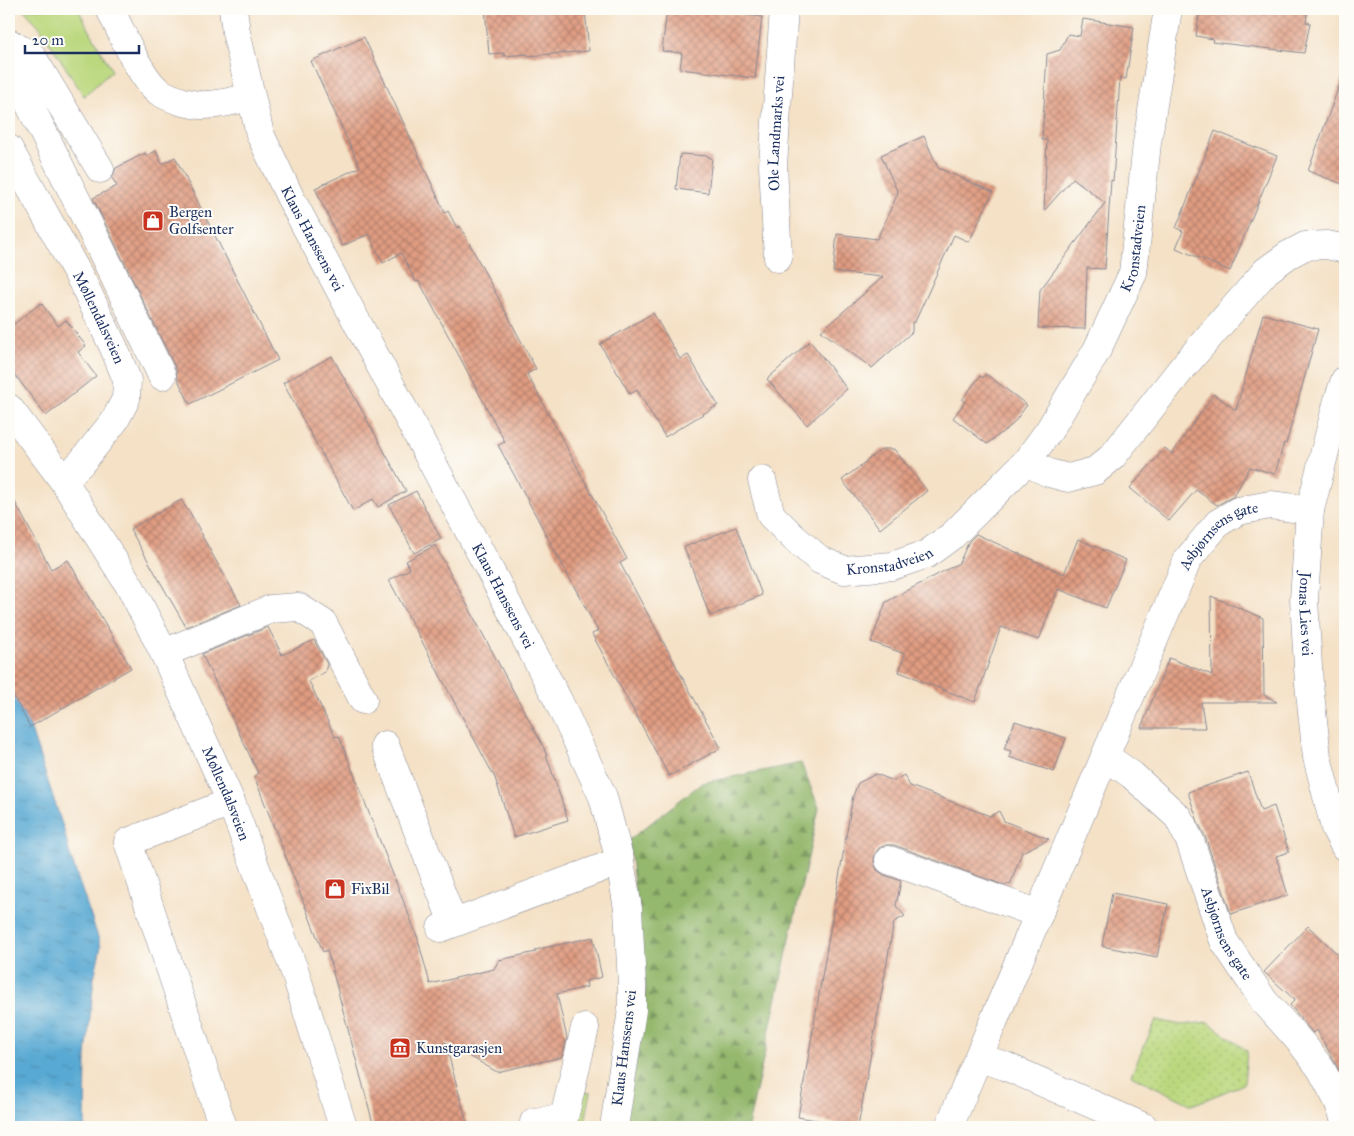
<svg xmlns="http://www.w3.org/2000/svg" width="1354" height="1136" viewBox="0 0 1354 1136" font-family="'IM FELL Great Primer',serif">
  <style>
    .grass { fill: #bbd87e; stroke: #6b846e }
    .forest { fill: url(#forest-firs); stroke: #587466 }
    .park { fill: url(#park-dots); stroke: #6b846e }
    .water { fill: url(#water-ripples); stroke: #3a6c98 }
    .building { fill: url(#building-cross-hatch) }
    .lines { fill: none; stroke-linecap: round; stroke-linejoin: round }
    .minor-casing { stroke: #888892; stroke-width: 29 }
    .minor { stroke: #fff; stroke-width: 28 }
    .labels { text-anchor: middle; dominant-baseline: central; stroke-width: 4; stroke-linejoin: round; paint-order: stroke }
    .street-label { font-size: 15px; fill: #1b2f5e; stroke: #fdfcf7 }
    .poi-label { font-size: 15px; fill: #1b2f5e; stroke: #fdfcf7; text-anchor: start }
  </style>
  <defs>
    <pattern id="forest-firs" width="22" height="20" patternUnits="userSpaceOnUse" patternTransform="scale(1.25)"><rect width="22" height="20" fill="#94b86d"/><path d="M5 1l3.5 6h-7zM16 11l3.5 6h-7z" fill="#78965d"/></pattern>
    <pattern id="park-dots" width="8" height="8" patternUnits="userSpaceOnUse" patternTransform="scale(1.25)"><rect width="8" height="8" fill="#bbd87e"/><path d="M2 2h.1M6 6h.1" fill="none" stroke="#a0ba6f" stroke-width="1.8" stroke-linecap="round"/></pattern>
    <pattern id="water-ripples" width="26" height="14" patternUnits="userSpaceOnUse" patternTransform="scale(1.25)"><rect width="26" height="14" fill="#58a9d3"/><path d="M2 4q2-2 4 0t4 0M15 11q2-2 4 0t4 0" fill="none" stroke="#488aae"/></pattern>
    <pattern id="building-cross-hatch" width="8" height="8" patternUnits="userSpaceOnUse" patternTransform="scale(1.25)"><rect width="8" height="8" fill="#e09c81"/><path d="M0 0l8 8M0 8l8-8" fill="none" stroke="#b5806d"/></pattern>
  </defs>
  <rect width="100%" height="100%" fill="#fdfcf7"/>
  <filter id="ink" filterUnits="userSpaceOnUse"><feTurbulence type="fractalNoise" baseFrequency=".02" numOctaves="2"/><feDisplacementMap in="SourceGraphic" scale="10" xChannelSelector="R" yChannelSelector="G"/><feConvolveMatrix kernelMatrix="1 2 1 2 8 2 1 2 1" color-interpolation-filters="sRGB"/></filter>
  <filter id="wash" filterUnits="userSpaceOnUse"><feTurbulence type="fractalNoise" baseFrequency=".0096" numOctaves="4" result="noise"/><feDisplacementMap in="SourceGraphic" scale="20" xChannelSelector="R" yChannelSelector="G"/><feGaussianBlur stdDeviation="1.12" result="paint"/><feColorMatrix in="noise" values="0 0 0 0 0 0 0 0 0 0 0 0 0 0 0 0 0 1.4 0 .05"/><feComposite in="paint" operator="in"/></filter>
  <g filter="url(#wash)">
    <rect width="100%" height="100%" fill="#f4e1c6"/>
    <g class="grass">
      <path d="M 23,9 L 78,9 L 112,71 L 84,96 L 39,26 Z"/>
      <path d="M 580,1091 L 591,1092 L 584,1127 L 573,1127 Z"/>
    </g>
    <path class="forest" d="M 801,763 L 819,808 L 748,1127 L 621,1127 L 646,988 L 629,840 L 702,783 Z"/>
    <path class="park" d="M 1156,1020 L 1181,1025 L 1208,1022 L 1247,1051 L 1244,1084 L 1192,1105 L 1131,1075 Z"/>
    <path class="water" d="M 9,676 L 30,727 L 64,830 L 69,852 L 101,946 L 94,978 L 86,1057 L 85,1127 L 9,1127 Z"/>
    <g id="blocks">
      <g class="building">
        <path d="M 485,9 L 585,9 L 589,51 L 528,56 L 528,54 L 504,56 L 504,53 L 489,54 Z"/>
        <path d="M 667,9 L 701,9 L 762,17 L 755,78 L 680,69 L 682,53 L 662,51 Z"/>
        <path d="M 1200,9 L 1308,9 L 1306,22 L 1310,23 L 1304,53 L 1212,42 L 1213,39 L 1196,36 Z"/>
        <path d="M 1083,19 L 1134,27 L 1126,79 L 1120,78 L 1113,181 L 1111,180 L 1105,269 L 1087,268 L 1085,329 L 1038,328 L 1040,290 L 1105,203 L 1073,178 L 1044,211 L 1047,140 L 1042,140 L 1047,54 L 1060,50 L 1068,34 L 1080,36 Z"/>
        <path d="M 364,37 L 445,213 L 448,211 L 457,228 L 460,226 L 536,369 L 527,374 L 627,559 L 620,563 L 721,748 L 669,776 L 592,634 L 598,631 L 498,445 L 505,442 L 419,281 L 416,282 L 401,253 L 383,263 L 369,234 L 342,246 L 315,188 L 360,167 L 311,61 Z"/>
        <path d="M 1342,78 L 1345,79 L 1345,185 L 1308,171 Z"/>
        <path d="M 1215,131 L 1277,156 L 1230,271 L 1176,248 L 1183,231 L 1176,228 Z"/>
        <path d="M 924,136 L 938,168 L 993,192 L 969,242 L 954,235 L 915,322 L 912,322 L 912,332 L 872,368 L 821,331 L 883,277 L 833,272 L 837,234 L 877,239 L 898,193 L 881,155 Z"/>
        <path d="M 156,151 L 162,164 L 175,157 L 278,360 L 190,404 L 177,378 L 176,369 L 93,198 L 117,186 L 112,178 L 116,168 L 145,153 L 146,156 Z"/>
        <path d="M 680,154 L 709,156 L 709,158 L 712,158 L 708,193 L 676,189 Z"/>
        <path d="M 41,303 L 58,326 L 66,320 L 86,346 L 78,352 L 96,376 L 46,416 L 9,367 L 9,328 Z"/>
        <path d="M 653,313 L 680,359 L 688,355 L 718,405 L 665,437 L 637,390 L 630,394 L 600,344 Z"/>
        <path d="M 1263,314 L 1318,329 L 1286,444 L 1284,443 L 1275,474 L 1250,467 L 1234,496 L 1217,505 L 1196,490 L 1169,521 L 1130,488 L 1165,448 L 1172,454 L 1214,394 L 1236,410 Z"/>
        <path d="M 810,341 L 847,389 L 807,425 L 767,379 Z"/>
        <path d="M 332,356 L 406,491 L 378,507 L 373,499 L 353,511 L 283,383 Z"/>
        <path d="M 986,374 L 1027,405 L 1013,424 L 987,444 L 953,418 L 965,402 L 962,400 L 980,376 L 983,378 Z"/>
        <path d="M 882,449 L 894,449 L 927,491 L 880,529 L 842,480 Z"/>
        <path d="M 9,491 L 51,569 L 68,560 L 131,668 L 30,727 L 9,688 Z"/>
        <path d="M 416,491 L 441,539 L 414,553 L 389,505 Z"/>
        <path d="M 181,500 L 188,511 L 189,511 L 203,536 L 202,536 L 241,605 L 186,627 L 130,529 Z"/>
        <path d="M 736,527 L 762,595 L 710,616 L 684,547 Z"/>
        <path d="M 976,534 L 1064,574 L 1078,539 L 1126,560 L 1106,608 L 1058,589 L 1039,640 L 1001,627 L 975,702 L 918,680 L 918,679 L 899,672 L 905,654 L 871,642 L 886,602 L 959,563 L 969,541 Z"/>
        <path d="M 435,545 L 544,748 L 568,820 L 514,837 L 495,778 L 389,580 L 410,569 L 406,561 Z"/>
        <path d="M 1211,596 L 1263,618 L 1264,695 L 1277,702 L 1201,702 L 1205,728 L 1141,728 L 1169,658 L 1212,675 Z"/>
        <path d="M 268,627 L 282,655 L 314,640 L 327,664 L 325,672 L 309,681 L 335,737 L 339,736 L 417,936 L 430,984 L 494,969 L 499,960 L 536,952 L 535,950 L 593,937 L 602,977 L 586,981 L 587,987 L 557,994 L 567,1038 L 562,1057 L 497,1072 L 445,1042 L 468,1127 L 374,1127 L 327,950 L 323,952 L 254,776 L 258,773 L 202,654 Z"/>
        <path d="M 1015,721 L 1066,738 L 1054,772 L 1009,757 L 1011,751 L 1004,749 Z"/>
        <path d="M 1248,772 L 1261,811 L 1274,806 L 1289,852 L 1276,856 L 1288,895 L 1231,914 L 1205,836 L 1198,822 L 1188,792 Z"/>
        <path d="M 876,774 L 894,781 L 904,775 L 910,786 L 990,816 L 999,811 L 1004,821 L 1049,839 L 1022,852 L 1010,885 L 1007,883 L 1006,886 L 894,845 L 886,845 L 879,848 L 875,854 L 874,862 L 877,870 L 884,875 L 901,881 L 896,906 L 905,916 L 894,922 L 858,1127 L 798,1117 L 853,796 L 858,783 Z"/>
        <path d="M 1112,893 L 1168,904 L 1157,957 L 1102,946 Z"/>
        <path d="M 1308,926 L 1345,961 L 1345,1081 L 1317,1030 L 1313,1033 L 1290,1005 L 1295,1000 L 1264,972 Z"/>
      </g>
    </g>
  </g>
  <g filter="url(#ink)">
    <use href="#blocks" fill-opacity="0" stroke="#888892" stroke-width="1"/>
    <g class="lines">
      <g class="minor-casing">
        <g id="minor">
          <path d="M 110,9 C 121,31 140,77 158,91 C 165,96 174,99 183,102 C 190,103 198,106 205,105 C 221,105 236,100 250,97"/>
          <path id="s1" d="M 233,9 L 236,32 L 260,134 L 290,197 L 494,578 L 558,700 L 603,797 L 620,861 L 628,909 L 632,985 L 632,1010 L 614,1127"/>
          <path d="M 9,43 L 31,55 L 100,169"/>
          <path d="M 9,63 L 114,276 L 162,376"/>
          <path id="s2" d="M 9,149 L 84,285 L 114,348 L 127,380 L 126,399 L 115,420 L 81,463 L 63,480"/>
          <path id="s3" d="M 778,258 L 773,165 L 784,9"/>
          <path id="s4" d="M 1345,380 L 1338,400 L 1310,510 L 1304,599 L 1309,684 L 1317,757 L 1335,828 L 1345,847"/>
          <path id="s5" d="M 9,408 L 63,480 L 131,588 L 164,653 L 231,802 L 295,972 L 343,1127"/>
          <path id="s6" d="M 1026,462 L 1050,429 L 1097,350 L 1133,273 L 1147,143 L 1168,9"/>
          <path id="s7" d="M 762,480 L 771,515 L 793,537 L 820,560 L 844,570 L 892,566 L 927,554 L 953,535 L 1026,462 L 1049,473 L 1068,478 L 1095,471 L 1112,457 L 1183,367 L 1266,271 L 1288,255 L 1305,246 L 1327,245 L 1345,249"/>
          <path d="M 164,653 L 271,609 L 298,607 L 323,623 L 363,700"/>
          <path d="M 385,745 L 453,923"/>
          <path id="s8" d="M 1105,756 L 1132,775 L 1178,817 L 1190,841 L 1224,941 L 1264,1001 L 1303,1045 L 1321,1069 L 1338,1101 L 1345,1120"/>
          <path d="M 889,860 L 1039,914"/>
          <path d="M 441,928 L 620,861"/>
          <path d="M 979,1058 L 1005,1066 L 1144,1127"/>
          <path d="M 534,1122 L 564,1118 L 585,1028"/>
          <path d="M 223,1127 L 128,842 L 231,802"/>
          <path id="s9" d="M 949,1127 L 1188,559 L 1218,523 L 1238,511 L 1270,505 L 1310,510"/>
        </g>
      </g>
      <use href="#minor" class="minor"/>
    </g>
  </g>
  <defs>
    <g id="shop-square" transform="scale(1.125)"><rect x="-9" y="-9" width="18" height="18" rx="4" fill="#c8321e" stroke="#fdfcf7"/><path d="M-5-2.5h2.3a2.7 3.5 0 0 1 5.4 0H5L5.5 6h-11ZM-1.5-2.5h3a1.5 2.3 0 0 0-3 0Z" fill="#fff"/></g>
    <g id="museum-square" transform="scale(1.125)"><rect x="-9" y="-9" width="18" height="18" rx="4" fill="#c8321e" stroke="#fdfcf7"/><path d="M0-6L6-3V-2H-6V-3ZM-5-1h2V3h-2ZM-1-1h2V3h-2ZM3-1h2V3H3ZM-6 4H6V6H-6Z" fill="#fff"/></g>
  </defs>
  <g fill-rule="evenodd">
    <use href="#shop-square" x="153" y="221"/>
    <use href="#shop-square" x="335" y="889"/>
    <use href="#museum-square" x="400" y="1048"/>
  </g>
  <g class="labels">
    <g class="street-label">
      <text stroke="none"><textPath href="#s3" startOffset="125">Ole Landmarks vei</textPath></text>
      <text stroke="none"><textPath href="#s1" startOffset="245">Klaus Hanssens vei</textPath></text>
      <text stroke="none"><textPath href="#s6" startOffset="242">Kronstadveien</textPath></text>
      <text stroke="none"><textPath href="#s2" startOffset="191">Møllendalsveien</textPath></text>
      <text stroke="none"><textPath href="#s9" startOffset="656">Asbjørnsens gate</textPath></text>
      <text stroke="none"><textPath href="#s7" startOffset="175">Kronstadveien</textPath></text>
      <text stroke="none"><textPath href="#s1" startOffset="650">Klaus Hanssens vei</textPath></text>
      <text stroke="none"><textPath href="#s4" startOffset="239">Jonas Lies vei</textPath></text>
      <text stroke="none"><textPath href="#s5" startOffset="444">Møllendalsveien</textPath></text>
      <text stroke="none"><textPath href="#s8" startOffset="222">Asbjørnsens gate</textPath></text>
      <text transform="translate(624 1048) rotate(-83)">Klaus Hanssens vei</text>
    </g>
    <g class="poi-label">
      <text x="169" y="212">Bergen<tspan x="169" dy="17">Golfsenter</tspan></text>
      <text x="351" y="889">FixBil</text>
      <text x="416" y="1048">Kunstgarasjen</text>
    </g>
  </g>
  <rect width="1354" height="1136" fill="none" stroke="#fdfcf7" stroke-width="30"/>
  <path d="M25 45v8h114v-8" fill="none" stroke="#1b2f5e" stroke-width="2.5"/>
  <text x="32" y="45" font-size="15" fill="#1b2f5e" stroke="#fdfcf7" stroke-width="4" paint-order="stroke">20 m</text>
</svg>
